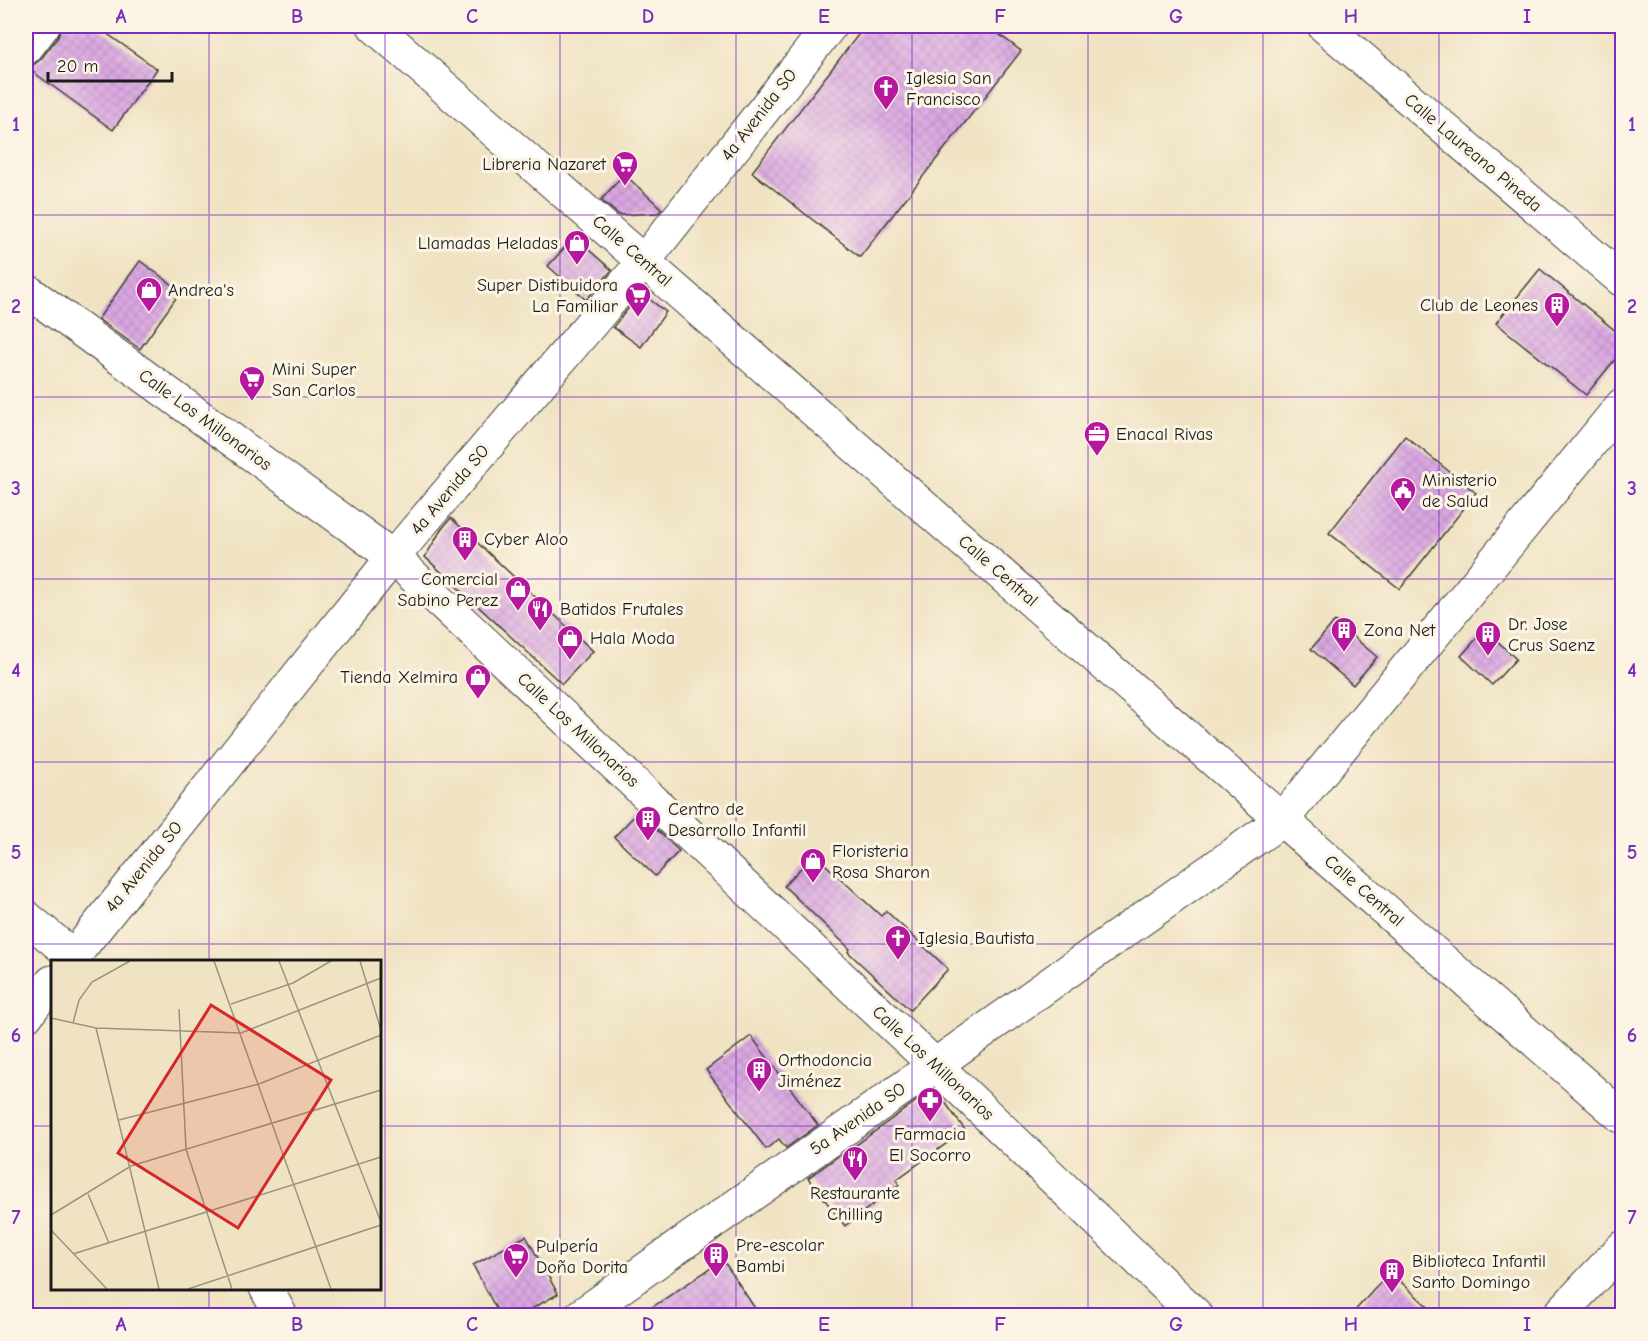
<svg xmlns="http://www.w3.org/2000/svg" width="1648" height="1341" viewBox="0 0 1648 1341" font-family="'Comic Neue',sans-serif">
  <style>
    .building { fill: url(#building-cross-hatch) }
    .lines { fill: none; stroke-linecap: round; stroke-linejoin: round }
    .minor-casing { stroke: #3c3a35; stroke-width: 35 }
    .tertiary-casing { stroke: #3c3a35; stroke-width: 35 }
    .minor { stroke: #fff; stroke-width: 33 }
    .tertiary { stroke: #fff; stroke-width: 33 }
    .grid { fill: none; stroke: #7b2cbf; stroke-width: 1.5; stroke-opacity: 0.55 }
    .labels { text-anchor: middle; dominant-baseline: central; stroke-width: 6; stroke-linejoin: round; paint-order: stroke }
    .poi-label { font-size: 18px; fill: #1c1c1c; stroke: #fcf5e5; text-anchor: start }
    .street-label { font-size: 18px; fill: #1c1c1c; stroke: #fcf5e5 }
    .inset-road { fill: none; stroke: #9b9380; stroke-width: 1.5 }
    .view { fill: #d62828; fill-opacity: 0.15; stroke: #d62828; stroke-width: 3 }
    .inset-edge { fill: none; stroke: #1c1c1c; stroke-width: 3 }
    .neatline { fill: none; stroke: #7b2cbf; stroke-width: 2 }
    .grid-label { font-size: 20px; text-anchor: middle; font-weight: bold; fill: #7b2cbf }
  </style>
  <defs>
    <pattern id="building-cross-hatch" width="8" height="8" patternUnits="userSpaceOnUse" patternTransform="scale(1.5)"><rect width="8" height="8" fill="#daa7e2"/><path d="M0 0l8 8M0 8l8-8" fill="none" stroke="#ba8fc1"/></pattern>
  </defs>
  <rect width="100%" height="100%" fill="#fcf5e5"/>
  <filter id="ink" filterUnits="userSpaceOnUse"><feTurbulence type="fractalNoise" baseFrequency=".0167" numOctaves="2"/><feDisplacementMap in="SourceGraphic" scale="12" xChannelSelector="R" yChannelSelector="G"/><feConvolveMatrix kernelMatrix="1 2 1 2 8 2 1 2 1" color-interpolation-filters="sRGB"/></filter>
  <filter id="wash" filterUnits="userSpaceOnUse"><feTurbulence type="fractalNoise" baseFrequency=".008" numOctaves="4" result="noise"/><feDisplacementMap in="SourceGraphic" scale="24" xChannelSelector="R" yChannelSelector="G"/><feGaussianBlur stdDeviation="1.35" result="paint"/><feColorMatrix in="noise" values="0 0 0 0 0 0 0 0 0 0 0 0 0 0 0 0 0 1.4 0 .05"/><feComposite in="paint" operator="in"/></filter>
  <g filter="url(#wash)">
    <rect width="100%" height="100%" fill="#f0e3c3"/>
    <g id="blocks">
      <g class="building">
        <path d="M 61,26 L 96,26 L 157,69 L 113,130 L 29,69 L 32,66 L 41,59 L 58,37 Z"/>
        <path d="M 865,26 L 988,26 L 1021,51 L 860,257 L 752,172 Z"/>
        <path d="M 624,174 L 662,209 L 658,213 L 619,215 L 601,200 Z"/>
        <path d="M 574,237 L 612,270 L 586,300 L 548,266 Z"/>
        <path d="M 140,261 L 181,291 L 140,349 L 98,319 Z"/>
        <path d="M 1540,269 L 1618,333 L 1621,352 L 1586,395 L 1496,323 Z"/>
        <path d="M 641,293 L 666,312 L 641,347 L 613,327 Z"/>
        <path d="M 1405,436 L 1476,493 L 1400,589 L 1329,533 Z"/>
        <path d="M 451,518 L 593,651 L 562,684 L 425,557 L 441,530 Z"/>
        <path d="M 1335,621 L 1377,657 L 1353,685 L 1311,649 Z"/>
        <path d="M 1485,629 L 1516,659 L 1492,685 L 1461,656 Z"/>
        <path d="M 638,812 L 679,851 L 655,876 L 614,837 Z"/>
        <path d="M 814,854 L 881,916 L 886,911 L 948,969 L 910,1010 L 848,952 L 850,949 L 784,886 Z"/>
        <path d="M 751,1036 L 818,1125 L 786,1148 L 779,1139 L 766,1149 L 706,1070 Z"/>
        <path d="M 933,1089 L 942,1098 L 965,1130 L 896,1180 L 899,1184 L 845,1226 L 808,1178 L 840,1155 L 841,1156 Z"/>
        <path d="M 526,1236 L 558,1294 L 519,1316 L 500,1316 L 473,1265 Z"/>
        <path d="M 723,1260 L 760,1316 L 639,1316 Z"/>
        <path d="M 1390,1272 L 1438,1316 L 1350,1316 Z"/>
      </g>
    </g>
  </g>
  <g filter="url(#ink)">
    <use href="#blocks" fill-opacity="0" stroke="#3c3a35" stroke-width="1.5"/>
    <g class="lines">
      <g class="minor-casing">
        <g id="minor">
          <path d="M 374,26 L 1622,1117"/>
          <path d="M 1324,26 L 1622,280"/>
          <path d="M 26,48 L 43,26"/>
          <path d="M 69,962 L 393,557 L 644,261 L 830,26"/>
          <path d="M 26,1016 L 52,982"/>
          <path d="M 580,1316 L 1282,820 L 1622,405"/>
        </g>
      </g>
      <g class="tertiary-casing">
        <g id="tertiary">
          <path d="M 26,290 L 393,557 L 935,1065 L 1197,1316"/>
          <path d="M 26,917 L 73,956 L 76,962"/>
          <path d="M 266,1288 L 281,1316"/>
          <path d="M 1558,1316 L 1622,1248"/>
        </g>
      </g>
      <use href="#minor" class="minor"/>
      <use href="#tertiary" class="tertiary"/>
    </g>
  </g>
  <path class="grid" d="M 209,26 L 209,962M 385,26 L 385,1316M 560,26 L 560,1316M 736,26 L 736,1316M 912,26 L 912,1316M 1088,26 L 1088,1316M 1263,26 L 1263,1316M 1439,26 L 1439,1316M 26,215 L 1622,215M 26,397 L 1622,397M 26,579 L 1622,579M 26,762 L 1622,762M 26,944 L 1622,944M 26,1126 L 52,1126M 380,1126 L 1622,1126M 209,1288 L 209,1316"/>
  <defs>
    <g id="church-pin" transform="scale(1.35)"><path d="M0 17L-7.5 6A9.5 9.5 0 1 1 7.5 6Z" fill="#b5179e" stroke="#fcf5e5"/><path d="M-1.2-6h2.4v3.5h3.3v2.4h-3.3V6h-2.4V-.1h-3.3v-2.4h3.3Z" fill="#fff"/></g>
    <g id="supermarket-pin" transform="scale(1.35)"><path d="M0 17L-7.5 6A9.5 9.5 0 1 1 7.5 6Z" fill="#b5179e" stroke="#fcf5e5"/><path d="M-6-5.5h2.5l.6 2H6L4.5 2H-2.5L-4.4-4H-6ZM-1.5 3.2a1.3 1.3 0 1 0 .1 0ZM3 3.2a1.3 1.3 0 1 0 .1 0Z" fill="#fff"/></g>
    <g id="shop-pin" transform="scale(1.35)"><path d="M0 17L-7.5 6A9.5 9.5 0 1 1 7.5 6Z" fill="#b5179e" stroke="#fcf5e5"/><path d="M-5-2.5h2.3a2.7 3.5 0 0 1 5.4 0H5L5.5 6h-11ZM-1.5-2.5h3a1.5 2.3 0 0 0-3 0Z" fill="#fff"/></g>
    <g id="building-pin" transform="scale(1.35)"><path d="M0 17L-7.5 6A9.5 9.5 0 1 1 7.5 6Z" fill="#b5179e" stroke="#fcf5e5"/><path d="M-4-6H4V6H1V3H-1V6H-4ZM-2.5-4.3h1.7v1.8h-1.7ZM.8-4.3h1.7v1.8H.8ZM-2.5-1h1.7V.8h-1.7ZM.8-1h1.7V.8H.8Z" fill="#fff"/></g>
    <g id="office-pin" transform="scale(1.35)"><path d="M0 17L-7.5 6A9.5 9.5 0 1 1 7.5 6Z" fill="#b5179e" stroke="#fcf5e5"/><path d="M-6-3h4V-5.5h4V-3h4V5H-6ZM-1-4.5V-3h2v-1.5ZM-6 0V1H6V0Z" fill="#fff"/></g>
    <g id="civic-pin" transform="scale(1.35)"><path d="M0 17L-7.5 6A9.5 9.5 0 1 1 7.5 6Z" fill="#b5179e" stroke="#fcf5e5"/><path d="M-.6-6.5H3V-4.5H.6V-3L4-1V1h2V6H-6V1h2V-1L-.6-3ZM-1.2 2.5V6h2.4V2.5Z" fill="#fff"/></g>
    <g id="restaurant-pin" transform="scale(1.35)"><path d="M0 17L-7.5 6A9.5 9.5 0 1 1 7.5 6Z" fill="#b5179e" stroke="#fcf5e5"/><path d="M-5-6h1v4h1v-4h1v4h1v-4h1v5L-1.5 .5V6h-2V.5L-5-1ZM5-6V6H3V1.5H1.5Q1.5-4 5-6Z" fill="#fff"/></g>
    <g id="pharmacy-pin" transform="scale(1.35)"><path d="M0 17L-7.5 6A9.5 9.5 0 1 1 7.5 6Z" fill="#b5179e" stroke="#fcf5e5"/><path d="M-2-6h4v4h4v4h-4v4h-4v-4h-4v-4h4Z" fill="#fff"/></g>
  </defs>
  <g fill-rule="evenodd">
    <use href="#church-pin" x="886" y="88"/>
    <use href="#supermarket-pin" x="625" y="164"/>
    <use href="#shop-pin" x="577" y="243"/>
    <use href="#shop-pin" x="149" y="290"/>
    <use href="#supermarket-pin" x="638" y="295"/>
    <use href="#building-pin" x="1557" y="305"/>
    <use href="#supermarket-pin" x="252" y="379"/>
    <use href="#office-pin" x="1097" y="434"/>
    <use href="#civic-pin" x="1403" y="490"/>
    <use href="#building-pin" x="465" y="539"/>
    <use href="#shop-pin" x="518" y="589"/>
    <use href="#restaurant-pin" x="540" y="609"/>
    <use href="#building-pin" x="1344" y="630"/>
    <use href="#building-pin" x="1488" y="634"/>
    <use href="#shop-pin" x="570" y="638"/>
    <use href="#shop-pin" x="478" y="677"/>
    <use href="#building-pin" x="648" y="819"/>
    <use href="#shop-pin" x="813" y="861"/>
    <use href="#church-pin" x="898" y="938"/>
    <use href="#building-pin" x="759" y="1070"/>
    <use href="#pharmacy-pin" x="930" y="1100"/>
    <use href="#restaurant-pin" x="855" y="1159"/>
    <use href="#building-pin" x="716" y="1255"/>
    <use href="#supermarket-pin" x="516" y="1256"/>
    <use href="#building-pin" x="1392" y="1271"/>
  </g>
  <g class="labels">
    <g class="poi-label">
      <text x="906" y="78">Iglesia San<tspan x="906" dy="21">Francisco</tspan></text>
      <text x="606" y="164" text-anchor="end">Libreria Nazaret</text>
      <text x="558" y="243" text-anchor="end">Llamadas Heladas</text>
      <text x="618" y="285" text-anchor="end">Super Distibuidora<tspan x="618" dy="21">La Familiar</tspan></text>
      <text x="168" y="290">Andrea's</text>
      <text x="1538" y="305" text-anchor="end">Club de Leones</text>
      <text x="272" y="369">Mini Super<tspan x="272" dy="21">San Carlos</tspan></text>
      <text x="1116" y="434">Enacal Rivas</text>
      <text x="1422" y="480">Ministerio<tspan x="1422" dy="21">de Salud</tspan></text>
      <text x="484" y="539">Cyber Aloo</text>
      <text x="498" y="579" text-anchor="end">Comercial<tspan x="498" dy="21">Sabino Perez</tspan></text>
      <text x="560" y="609">Batidos Frutales</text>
      <text x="1508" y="624">Dr. Jose<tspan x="1508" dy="21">Crus Saenz</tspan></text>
      <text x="1364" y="630">Zona Net</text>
      <text x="590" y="638">Hala Moda</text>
      <text x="458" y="677" text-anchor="end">Tienda Xelmira</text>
      <text x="668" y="809">Centro de<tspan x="668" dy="21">Desarrollo Infantil</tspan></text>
      <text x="832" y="851">Floristeria<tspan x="832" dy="21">Rosa Sharon</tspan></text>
      <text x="918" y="938">Iglesia Bautista</text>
      <text x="778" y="1060">Orthodoncia<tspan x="778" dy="21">Jiménez</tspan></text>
      <text x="930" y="1134" text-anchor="middle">Farmacia<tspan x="930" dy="21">El Socorro</tspan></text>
      <text x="855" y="1193" text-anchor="middle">Restaurante<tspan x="855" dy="21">Chilling</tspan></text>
      <text x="736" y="1245">Pre-escolar<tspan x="736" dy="21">Bambi</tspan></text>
      <text x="536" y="1246">Pulpería<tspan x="536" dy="21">Doña Dorita</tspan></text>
      <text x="1412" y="1261">Biblioteca Infantil<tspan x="1412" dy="21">Santo Domingo</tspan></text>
    </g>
    <g class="street-label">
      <text transform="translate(759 115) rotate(-52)">4a Avenida SO</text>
      <text transform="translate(1473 153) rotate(40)">Calle Laureano Pineda</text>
      <text transform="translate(632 251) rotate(41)">Calle Central</text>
      <text transform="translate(205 420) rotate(36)">Calle Los Millonarios</text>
      <text transform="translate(450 490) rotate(-50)">4a Avenida SO</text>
      <text transform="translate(998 571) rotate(41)">Calle Central</text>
      <text transform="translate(578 730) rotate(43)">Calle Los Millonarios</text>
      <text transform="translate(144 867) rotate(-51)">4a Avenida SO</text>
      <text transform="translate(1364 891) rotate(41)">Calle Central</text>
      <text transform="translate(933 1063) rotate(43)">Calle Los Millonarios</text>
      <text transform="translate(858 1119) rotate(-35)">5a Avenida SO</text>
    </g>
  </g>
  <g transform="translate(51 960)">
    <rect width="330" height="330" fill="#f0e3c3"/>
    <path class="inset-road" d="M 163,1 L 280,329M 228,1 L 330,262M 309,1 L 330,70M 180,44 L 242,23 L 280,1M 128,49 L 135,189 L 181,329M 0,58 L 45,68 L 190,73 L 330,18M 22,63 L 28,40 L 41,22 L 79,1M 45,68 L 108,329M 68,160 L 208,124 L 330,75M 37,234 L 58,283M 0,255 L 80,206 L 330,130M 0,270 L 56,329M 22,294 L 330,197M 137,329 L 330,265"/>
    <path class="view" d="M 160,45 L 280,120 L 187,268 L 67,193 Z"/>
    <rect width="330" height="330" class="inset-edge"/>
  </g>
  <rect width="1648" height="1341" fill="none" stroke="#fcf5e5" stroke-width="66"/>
  <path d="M48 72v9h124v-9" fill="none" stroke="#1c1c1c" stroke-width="3"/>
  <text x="57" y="72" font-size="18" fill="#1c1c1c" stroke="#fcf5e5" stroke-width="4.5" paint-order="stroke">20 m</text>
  <rect x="33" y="33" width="1582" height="1275" class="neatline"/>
  <g class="grid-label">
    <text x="121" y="23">A</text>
    <text x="297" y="23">B</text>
    <text x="472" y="23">C</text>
    <text x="648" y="23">D</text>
    <text x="824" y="23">E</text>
    <text x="1000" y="23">F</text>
    <text x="1176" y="23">G</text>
    <text x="1351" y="23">H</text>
    <text x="1527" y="23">I</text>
    <text x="16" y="131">1</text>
    <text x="1632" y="131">1</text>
    <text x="16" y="313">2</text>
    <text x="1632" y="313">2</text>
    <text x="16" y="495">3</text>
    <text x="1632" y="495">3</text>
    <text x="16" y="677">4</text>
    <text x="1632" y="677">4</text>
    <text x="16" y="859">5</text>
    <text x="1632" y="859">5</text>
    <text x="16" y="1042">6</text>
    <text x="1632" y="1042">6</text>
    <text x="16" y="1224">7</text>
    <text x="1632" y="1224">7</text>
    <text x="121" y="1331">A</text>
    <text x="297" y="1331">B</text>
    <text x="472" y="1331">C</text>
    <text x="648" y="1331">D</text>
    <text x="824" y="1331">E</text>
    <text x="1000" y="1331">F</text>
    <text x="1176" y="1331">G</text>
    <text x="1351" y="1331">H</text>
    <text x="1527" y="1331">I</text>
  </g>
</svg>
